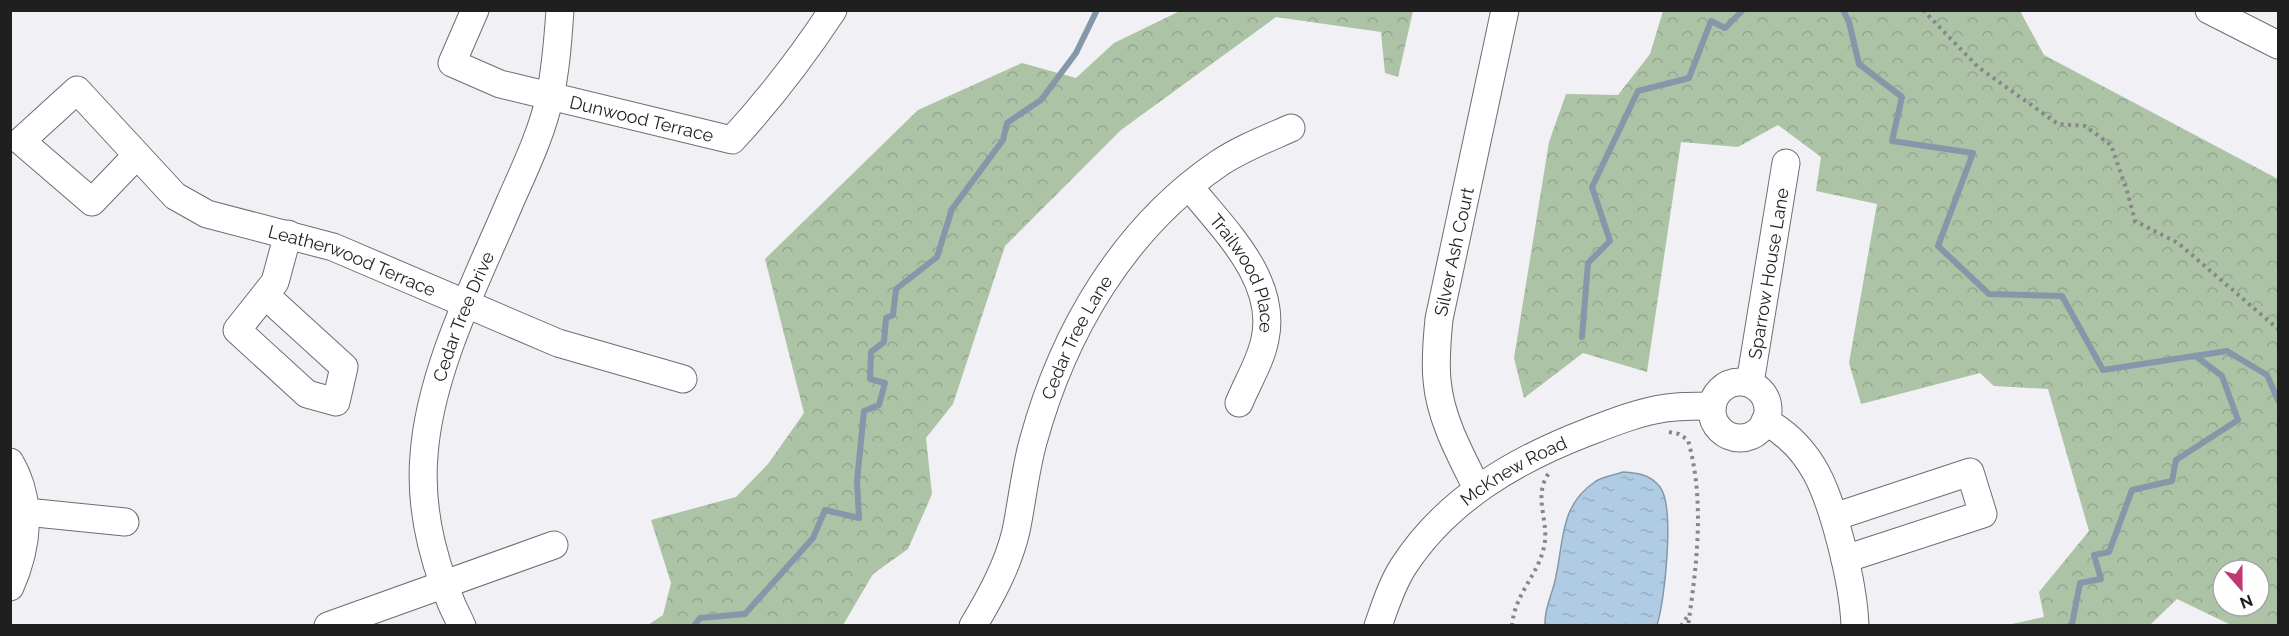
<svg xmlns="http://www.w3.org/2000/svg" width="2289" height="636" viewBox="0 0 2289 636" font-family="Raleway,sans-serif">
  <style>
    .forest { fill: url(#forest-crowns); fill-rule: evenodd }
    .water { fill: url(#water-ripples); stroke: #8498a9; stroke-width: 1.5 }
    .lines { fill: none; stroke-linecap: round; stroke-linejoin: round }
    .stream { stroke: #8498a9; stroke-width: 6 }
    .minor-casing { stroke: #6e6e72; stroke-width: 29 }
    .path { stroke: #87878a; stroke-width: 4; stroke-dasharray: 3 4.5; stroke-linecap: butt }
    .minor { stroke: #fff; stroke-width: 27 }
    .labels { text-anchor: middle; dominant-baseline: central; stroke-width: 6; stroke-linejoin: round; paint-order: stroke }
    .street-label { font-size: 18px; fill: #1f1f20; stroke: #fefeff }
  </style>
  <defs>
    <pattern id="forest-crowns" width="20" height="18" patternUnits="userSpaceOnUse" patternTransform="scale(1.5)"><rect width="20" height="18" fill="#acc3a6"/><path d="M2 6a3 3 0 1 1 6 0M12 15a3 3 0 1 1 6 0" fill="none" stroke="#94a78f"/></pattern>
    <pattern id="water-ripples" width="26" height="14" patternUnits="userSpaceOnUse" patternTransform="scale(1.5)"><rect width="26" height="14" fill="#afcce4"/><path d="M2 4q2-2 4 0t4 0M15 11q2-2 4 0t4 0" fill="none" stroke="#96afc3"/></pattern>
  </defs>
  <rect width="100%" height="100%" fill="#f0f0f5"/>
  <g class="forest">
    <path d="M 1182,10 L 1413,11 L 1398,77 L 1385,73 L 1381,32 L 1276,17 L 1121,130 L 1005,246 L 953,404 L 926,438 L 932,494 L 908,549 L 873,574 L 843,625 L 648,625 L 663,615 L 671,583 L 651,520 L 736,497 L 768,464 L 804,413 L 765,259 L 918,110 L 1022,63 L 1076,78 L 1114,43 Z"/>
    <path d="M 1663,11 L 2020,11 L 2044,55 L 2278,179 L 2278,625 L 2231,625 L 2177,599 L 2150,625 L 2007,625 L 2044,617 L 2039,592 L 2089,531 L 2048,389 L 1994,386 L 1980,373 L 1861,404 L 1849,363 L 1877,204 L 1816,191 L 1821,157 L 1778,125 L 1738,147 L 1681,142 L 1647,372 L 1583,353 L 1524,398 L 1514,358 L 1549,142 L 1566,94 L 1618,95 L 1650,54 ZM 2223,570 L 2259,570 L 2259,606 L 2223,606 Z"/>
  </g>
  <path class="water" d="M 1623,472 C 1637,473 1650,474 1660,487 C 1675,506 1665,601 1657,625 L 1545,625 C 1544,607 1553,594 1556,576 C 1564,539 1560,505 1596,481 C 1603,477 1614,475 1623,472 Z"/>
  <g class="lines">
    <g class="stream">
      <path d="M 1843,10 L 1849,22 L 1859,64 L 1902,97 L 1892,141 L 1973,153 L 1938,246 L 1989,294 L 2062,296 L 2103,370 L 2227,351 L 2267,375 L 2278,400"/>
      <path d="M 1582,337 L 1588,263 L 1610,241 L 1592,187 L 1638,91 L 1689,78 L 1711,21 L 1725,28 L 1743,10"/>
      <path d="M 694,626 L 700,618 L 745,614 L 813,538 L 825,510 L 859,518 L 857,481 L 864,411 L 879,405 L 885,383 L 870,379 L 871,352 L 884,342 L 886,318 L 893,315 L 896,289 L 937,257 L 952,209 L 1003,140 L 1007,123 L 1041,100 L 1076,53 L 1097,10"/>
      <path d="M 2069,626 L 2072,624 L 2080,583 L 2101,579 L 2094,555 L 2109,552 L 2132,490 L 2172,481 L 2176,460 L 2238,420 L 2222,376 L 2197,357"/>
    </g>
    <g class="minor-casing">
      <g id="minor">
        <path id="s1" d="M 475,10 L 452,63 L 500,84 L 732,140 C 769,100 802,57 833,10"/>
        <path d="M 2209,10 L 2278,45"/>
        <path id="s2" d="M 137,155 L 92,202 L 21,141 L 77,90 L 175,196 L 207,214 L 333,247 L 558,343 L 683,379"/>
        <path id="s3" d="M 1189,186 C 1222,228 1278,279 1265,339 C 1261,361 1247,383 1239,403"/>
        <path d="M 265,295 L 344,367 L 336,402 L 307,394 L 237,330 L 275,282 L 288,234"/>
        <circle cx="1740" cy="410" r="28"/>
        <path id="s4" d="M 1750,383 L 1786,163"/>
        <path d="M 1765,421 C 1814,448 1828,493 1841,543 C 1848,570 1854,598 1855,626"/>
        <path d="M 10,462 C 33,501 28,547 10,587"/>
        <path id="s5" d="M 1477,488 C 1460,454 1440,418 1437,380 C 1435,360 1437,339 1439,319 L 1505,10"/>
        <path d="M 26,512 L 125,522"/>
        <path d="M 1834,517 L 1970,472 L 1983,514 L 1845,559"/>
        <path d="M 328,626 L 554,545"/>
        <path id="s6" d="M 462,626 C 436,575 419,513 424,455 C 430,370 477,280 510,202 C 525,168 542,133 550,96 C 556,68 558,39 560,10"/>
        <path id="s7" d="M 973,626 C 991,596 1008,565 1016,531 C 1022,502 1025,471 1033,442 C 1063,332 1123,229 1218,164 C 1240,149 1266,139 1291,128"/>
        <path id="s8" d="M 1378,626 C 1385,606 1392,584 1403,567 C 1446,500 1515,460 1588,432 C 1614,422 1639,412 1666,408 C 1681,406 1697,406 1712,406"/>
      </g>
    </g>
    <g class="path">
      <path d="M 1923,10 L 1978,67 L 2058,124 L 2085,126 L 2111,145 L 2127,191 L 2135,221 L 2178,243 L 2278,329"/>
      <path d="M 1669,432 L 1679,434 L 1688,440 C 1705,501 1697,563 1688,626"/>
      <path d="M 1512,626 C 1514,595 1538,575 1544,547 C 1550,522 1532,496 1549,473"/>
      <path d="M 1681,626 L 1689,614"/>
    </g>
    <use href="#minor" class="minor"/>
  </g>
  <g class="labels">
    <g class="street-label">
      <text stroke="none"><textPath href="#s1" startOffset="256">Dunwood Terrace</textPath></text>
      <text stroke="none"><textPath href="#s5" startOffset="246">Silver Ash Court</textPath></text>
      <text stroke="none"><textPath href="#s2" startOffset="568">Leatherwood Terrace</textPath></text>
      <text stroke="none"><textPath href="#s4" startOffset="111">Sparrow House Lane</textPath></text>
      <text stroke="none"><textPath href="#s3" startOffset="105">Trailwood Place</textPath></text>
      <text stroke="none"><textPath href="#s6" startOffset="322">Cedar Tree Drive</textPath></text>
      <text stroke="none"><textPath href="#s7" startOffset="309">Cedar Tree Lane</textPath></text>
      <text stroke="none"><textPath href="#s8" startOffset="213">McKnew Road</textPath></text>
    </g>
  </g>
  <rect width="2289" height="636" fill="none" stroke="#1f1f20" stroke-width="24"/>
  <g transform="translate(2241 588) rotate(159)"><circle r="28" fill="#fefeff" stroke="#a5a5a6" stroke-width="1.5"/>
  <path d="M0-4.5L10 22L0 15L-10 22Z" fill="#c23870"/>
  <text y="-9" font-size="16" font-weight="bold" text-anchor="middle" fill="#1f1f20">N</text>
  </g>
</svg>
